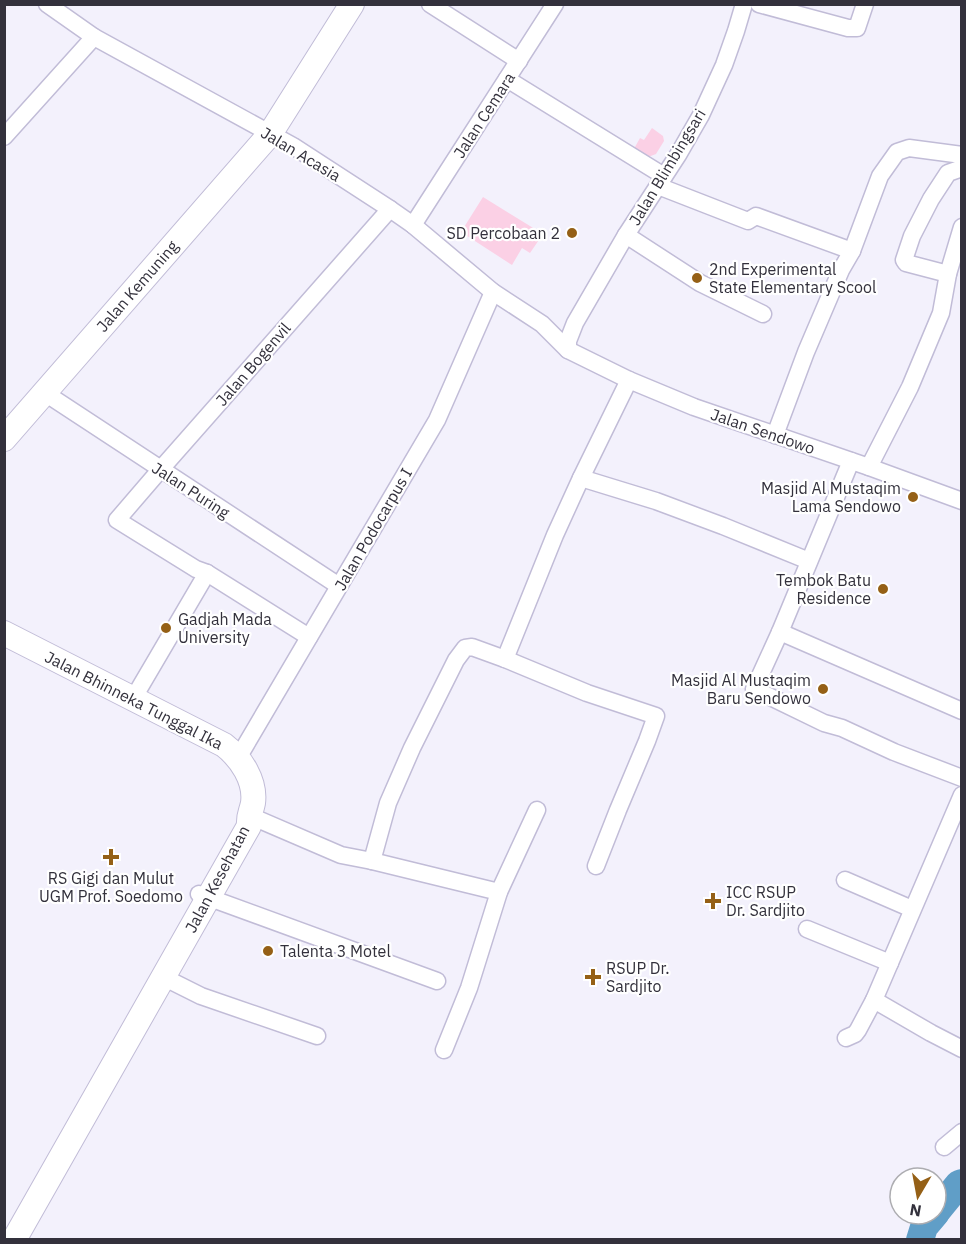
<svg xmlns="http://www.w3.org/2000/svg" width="966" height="1244" viewBox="0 0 966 1244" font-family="'IBM Plex Sans',sans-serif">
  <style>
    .green { fill: #fbd0e5 }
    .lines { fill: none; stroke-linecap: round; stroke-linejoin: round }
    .river { stroke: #609ec7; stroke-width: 28 }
    .street-casing { stroke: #c1bcd7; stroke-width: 19 }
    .secondary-casing { stroke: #c1bcd7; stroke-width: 26 }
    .street { stroke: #fff; stroke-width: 16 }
    .secondary { stroke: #fff; stroke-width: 24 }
    .poi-dot { fill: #956016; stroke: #fff; stroke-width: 2 }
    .labels { text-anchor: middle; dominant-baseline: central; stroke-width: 4.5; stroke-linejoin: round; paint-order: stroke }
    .street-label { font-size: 16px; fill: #33313c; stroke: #fff }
    .poi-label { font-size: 16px; fill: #33313c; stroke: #fff; text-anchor: start }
  </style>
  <rect width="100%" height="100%" fill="#f3f1fc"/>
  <g class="green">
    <path d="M 652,128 L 663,136 L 664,141 L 656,154 L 648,157 L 635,149 L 635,147 L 640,138 L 644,140 Z"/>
    <path d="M 483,197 L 543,234 L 530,253 L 522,248 L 512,265 L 461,232 Z"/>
  </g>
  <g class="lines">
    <g class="river">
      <path d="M 936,1212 L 959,1184 L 962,1183"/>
      <path d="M 920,1240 L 924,1227 L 935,1214"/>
    </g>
    <g class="street-casing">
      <g id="street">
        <path d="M 47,4 L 94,37 L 293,146 L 390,209 L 413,225 L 493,292 L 542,324 L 568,350 L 629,380 L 694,407 L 869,467 L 962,501"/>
        <path d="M 430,4 L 519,61"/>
        <path d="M 759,4 L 848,28 L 857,28 L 865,4"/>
        <path d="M 507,79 L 664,176"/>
        <path d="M 4,137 L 94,37"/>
        <path d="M 658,186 L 748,221 L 756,216 L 852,251"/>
        <path d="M 413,225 L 555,4"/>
        <path d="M 626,235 L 700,283 L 763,314"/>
        <path d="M 948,274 L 906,263 L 904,260 L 912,236 L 931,199 L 948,173 L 962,168"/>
        <path d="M 568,350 L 568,341 L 575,323 L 626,235 L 678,155 L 701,115 L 724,65 L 736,31 L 744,4"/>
        <path d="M 45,393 L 339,586"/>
        <path d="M 775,435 L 806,352 L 841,270 L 852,251 L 880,176 L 897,152 L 909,148 L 962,155"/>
        <path d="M 851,461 L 780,632 L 754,689 L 824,723 L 842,728 L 894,752 L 962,778"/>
        <path d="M 869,467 L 910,387 L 941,313 L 948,274 L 962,227"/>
        <path d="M 581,478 L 656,501 L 723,526 L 809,561"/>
        <path d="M 780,632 L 962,711"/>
        <path d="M 309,637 L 207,573 L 196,569 L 117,520 L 160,470 L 390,209"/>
        <path d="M 505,659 L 555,535 L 581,478 L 629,380"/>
        <path d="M 133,699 L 207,573"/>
        <path d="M 238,758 L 437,420 L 493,292"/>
        <path d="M 248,815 L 341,855 L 372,861 L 499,892"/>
        <path d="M 372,861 L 388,803 L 412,748 L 456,660 L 465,648 L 472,647 L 505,659 L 587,693 L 656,716 L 647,741 L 618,810 L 596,866"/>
        <path d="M 845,880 L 912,909"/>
        <path d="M 199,894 L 437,981"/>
        <path d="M 807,929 L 890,963"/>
        <path d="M 163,977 L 201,996 L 317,1036"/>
        <path d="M 874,1000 L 931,1033 L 962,1049"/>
        <path d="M 846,1038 L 855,1034 L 858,1030 L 874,1000 L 962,795"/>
        <path d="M 444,1050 L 469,988 L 499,892 L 537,810"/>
        <path d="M 944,1147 L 962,1132"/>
      </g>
    </g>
    <g class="secondary-casing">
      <g id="secondary">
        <path d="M 4,439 L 270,134 L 352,4"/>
        <path d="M 4,633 L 224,745 C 241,758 256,781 253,803 C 251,813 248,815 249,826 L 14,1240"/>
      </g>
    </g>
    <use href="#street" class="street"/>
    <use href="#secondary" class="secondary"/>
  </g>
  <g class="poi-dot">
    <circle cx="572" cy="233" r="6"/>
    <circle cx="697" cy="278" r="6"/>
    <circle cx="913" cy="497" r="6"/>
    <circle cx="883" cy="589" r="6"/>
    <circle cx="166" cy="628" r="6"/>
    <circle cx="823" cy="689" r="6"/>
    <path d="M108 848h6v6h6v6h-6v6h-6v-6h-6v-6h6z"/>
    <path d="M710 892h6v6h6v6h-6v6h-6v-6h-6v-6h6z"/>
    <circle cx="268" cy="951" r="6"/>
    <path d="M590 968h6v6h6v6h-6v6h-6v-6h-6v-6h6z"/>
  </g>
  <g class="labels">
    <g class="street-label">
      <text transform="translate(484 115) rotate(-57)">Jalan Cemara</text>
      <text transform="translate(301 154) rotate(31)">Jalan Acasia</text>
      <text transform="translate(667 167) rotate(-59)">Jalan Blimbingsari</text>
      <text transform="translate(137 286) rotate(-49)">Jalan Kemuning</text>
      <text transform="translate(253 364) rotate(-49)">Jalan Bogenvil</text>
      <text transform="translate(763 431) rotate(19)">Jalan Sendowo</text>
      <text transform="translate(191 490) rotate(33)">Jalan Puring</text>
      <text transform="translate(373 529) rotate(-60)">Jalan Podocarpus I</text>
      <text transform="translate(134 700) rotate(27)">Jalan Bhinneka Tunggal Ika</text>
      <text transform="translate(217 879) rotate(-62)">Jalan Kesehatan</text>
    </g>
    <g class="poi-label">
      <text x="560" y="233" text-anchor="end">SD Percobaan 2</text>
      <text x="709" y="269">2nd Experimental<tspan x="709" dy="18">State Elementary Scool</tspan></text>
      <text x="901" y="488" text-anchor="end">Masjid Al Mustaqim<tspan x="901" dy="18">Lama Sendowo</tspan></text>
      <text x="871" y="580" text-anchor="end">Tembok Batu<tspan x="871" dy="18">Residence</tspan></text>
      <text x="178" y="619">Gadjah Mada<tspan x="178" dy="18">University</tspan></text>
      <text x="811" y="680" text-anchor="end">Masjid Al Mustaqim<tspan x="811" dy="18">Baru Sendowo</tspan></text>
      <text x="111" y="878" text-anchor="middle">RS Gigi dan Mulut<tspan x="111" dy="18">UGM Prof. Soedomo</tspan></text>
      <text x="726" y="892">ICC RSUP<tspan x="726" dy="18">Dr. Sardjito</tspan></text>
      <text x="280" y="951">Talenta 3 Motel</text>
      <text x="606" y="968">RSUP Dr.<tspan x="606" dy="18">Sardjito</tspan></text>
    </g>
  </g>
  <rect width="966" height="1244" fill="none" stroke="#33313c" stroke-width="12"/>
  <g transform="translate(918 1196) rotate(190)"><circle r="28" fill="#ffffff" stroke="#adadb1" stroke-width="1.5"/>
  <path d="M0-4.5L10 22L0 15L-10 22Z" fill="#956016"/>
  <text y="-9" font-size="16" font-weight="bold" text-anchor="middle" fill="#33313c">N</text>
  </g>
</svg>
